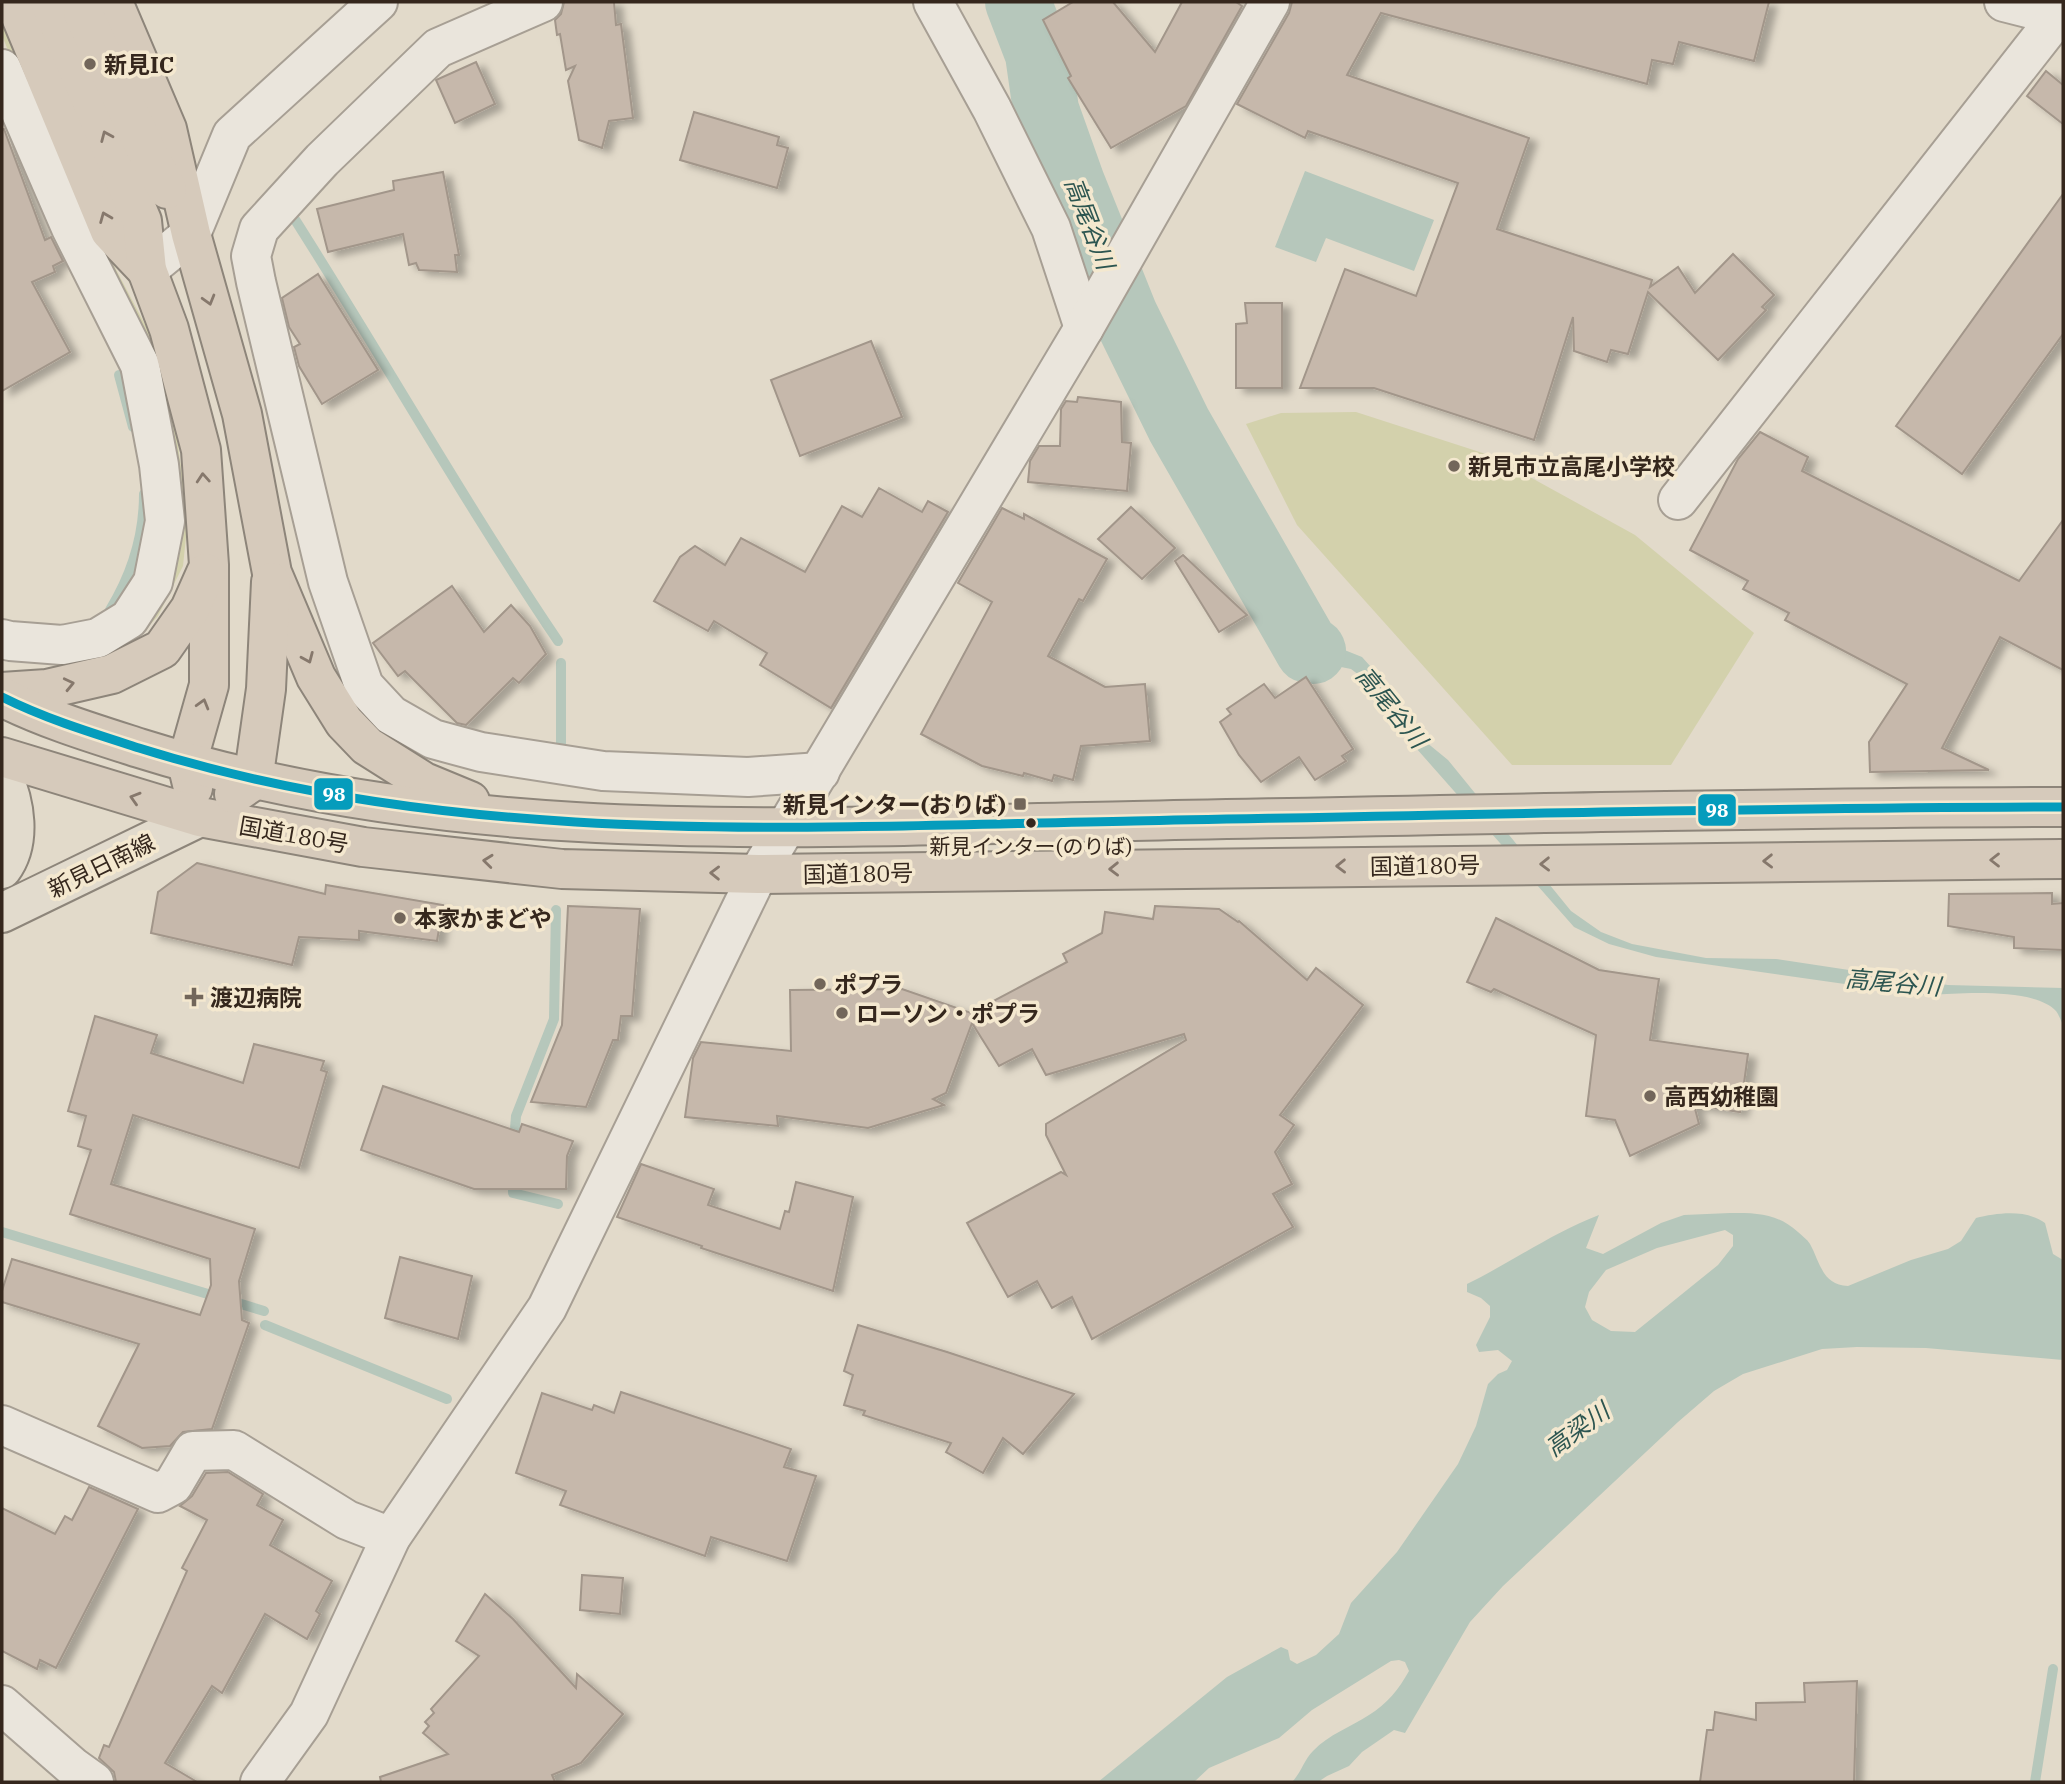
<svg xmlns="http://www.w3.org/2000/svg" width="2065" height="1784" viewBox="0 0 2065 1784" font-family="'IBM Plex Serif','Noto Sans JP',serif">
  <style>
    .green { fill: #d3d1ac }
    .water { fill: #b6c7bb; fill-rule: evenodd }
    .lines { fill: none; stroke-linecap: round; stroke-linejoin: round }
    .stream { stroke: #b6c7bb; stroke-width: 10 }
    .river { stroke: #b6c7bb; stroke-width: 66 }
    .building { fill: #c6b8ab; stroke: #a2968a; stroke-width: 2; filter: url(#shadow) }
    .minor-casing { stroke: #a79f94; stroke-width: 42 }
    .major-casing { stroke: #8d857a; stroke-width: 42 }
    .highway-casing { stroke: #8d857a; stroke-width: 42 }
    .minor { stroke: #eae5dc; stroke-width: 38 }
    .major { stroke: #e2dbcd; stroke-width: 38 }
    .highway { stroke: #d6cabb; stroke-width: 38 }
    .bus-1-casing { stroke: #f4e8cf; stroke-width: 14 }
    .bus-1 { stroke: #059cbc; stroke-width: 9 }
    .oneway { stroke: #86786c }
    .poi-dot { fill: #72665a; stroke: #f4e8cf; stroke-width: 2.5 }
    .bus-dot { fill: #35271d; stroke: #f4e8cf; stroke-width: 2.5 }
    .labels { text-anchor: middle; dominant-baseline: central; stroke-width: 7; stroke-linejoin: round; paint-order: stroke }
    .bus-label { font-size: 21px; fill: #35271d; stroke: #f4e8cf }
    .poi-label { font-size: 23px; font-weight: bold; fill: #35271d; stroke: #f4e8cf; text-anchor: start }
    .street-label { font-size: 23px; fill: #35271d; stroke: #f4e8cf }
    .water-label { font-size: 24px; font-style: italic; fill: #2c5550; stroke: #f4e8cf }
    .line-badge { stroke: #f4e8cf; stroke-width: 2.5 }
    .badge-label { font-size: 19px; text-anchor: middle; font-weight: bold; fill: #fff }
  </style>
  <defs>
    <filter id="shadow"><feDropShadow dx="8" dy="4.5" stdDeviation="3.5" flood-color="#0004"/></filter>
  </defs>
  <rect width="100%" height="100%" fill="#e2daca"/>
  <g class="green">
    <path d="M 9,24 L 100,239 L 151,336 L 177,438 L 188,518 L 183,566 L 158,616 L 132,645 L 123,635 L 175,517 L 44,144 L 2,35 L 2,27 Z"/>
    <path d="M 1356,412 L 1492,456 L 1635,535 L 1754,633 L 1671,765 L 1512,765 L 1297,525 L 1246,424 L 1281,413 Z"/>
  </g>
  <g class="water">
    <path d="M 1305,171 L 1434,220 L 1414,271 L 1326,238 L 1316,262 L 1275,247 Z"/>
    <path d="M 1277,566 L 1310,631 L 1322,641 L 1362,657 L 1379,676 L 1426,742 L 1448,760 L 1571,911 L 1601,932 L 1632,944 L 1706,958 L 1776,959 L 1948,985 L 2063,988 L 2063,1025 C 2061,1021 2059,1015 2056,1011 C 2036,988 1961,993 1933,995 C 1923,995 1911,993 1901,992 L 1656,957 L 1609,944 L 1574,927 L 1401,731 L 1363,678 L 1351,669 L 1331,665 L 1305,664 L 1259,585 Z"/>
    <path d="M 1730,1213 C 1758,1213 1776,1213 1798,1232 C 1802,1236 1807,1239 1810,1244 C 1820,1262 1822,1285 1848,1286 L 1911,1260 L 1948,1249 L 1961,1241 L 1976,1218 C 1997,1213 2026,1209 2045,1223 L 2053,1254 L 2063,1260 L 2063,1360 L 1926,1348 L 1857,1347 L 1822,1349 L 1743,1374 L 1714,1391 L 1678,1422 L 1503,1586 L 1470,1622 L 1405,1733 L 1394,1730 L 1362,1752 L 1349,1766 L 1327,1776 L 1318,1782 L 1292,1782 C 1301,1773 1304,1760 1313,1751 C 1329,1734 1351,1727 1369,1715 C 1387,1704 1399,1689 1409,1671 L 1405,1662 L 1399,1660 L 1391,1661 L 1312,1710 L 1279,1738 L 1209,1768 L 1194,1782 L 1098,1782 L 1227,1677 L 1281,1647 L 1288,1650 L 1290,1660 L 1297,1664 L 1316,1655 L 1339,1634 L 1351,1603 L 1397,1552 L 1458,1464 L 1476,1426 L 1488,1384 L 1498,1374 L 1507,1370 L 1512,1361 L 1498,1350 L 1479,1352 L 1476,1345 L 1490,1317 L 1490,1306 L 1481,1298 L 1467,1292 L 1467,1284 C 1512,1262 1552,1233 1599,1215 L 1586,1248 L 1603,1254 L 1661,1223 L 1684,1215 ZM 1725,1230 L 1733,1235 L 1733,1246 L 1718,1265 L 1635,1332 L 1611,1331 L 1592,1320 L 1585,1307 L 1589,1292 L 1606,1270 L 1657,1248 Z"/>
  </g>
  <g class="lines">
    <g class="stream">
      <path d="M 294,218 C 383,358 465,503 558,641"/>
      <path d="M 119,375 L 133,427"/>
      <path d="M 110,610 C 132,574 144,537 144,494"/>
      <path d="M 561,663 L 561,753"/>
      <path d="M 514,1142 L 516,1116 L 554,1019 L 556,910"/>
      <path d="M 513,1175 L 513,1193 L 558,1204"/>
      <path d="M 2,1232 L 264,1311"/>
      <path d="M 265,1325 L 447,1399"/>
      <path d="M 2035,1782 L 2053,1669"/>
    </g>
    <path class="river" d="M 1018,2 L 1038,54 L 1046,110 L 1072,183 L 1125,315 L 1179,425 L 1308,650 L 1313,651"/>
  </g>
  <g class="building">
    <path d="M 564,2 L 614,2 L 616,25 L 621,24 L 633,118 L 609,121 L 602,148 L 579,140 L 568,81 L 575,66 L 566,70 L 560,34 L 557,35 L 555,20 L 561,14 Z"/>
    <path d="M 1073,2 L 1113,2 L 1155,52 L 1182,2 L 1236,2 L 1242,6 L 1186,106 L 1111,148 L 1068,78 L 1071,76 L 1043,20 Z"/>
    <path d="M 1292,2 L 1769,2 L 1754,61 L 1679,42 L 1673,64 L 1652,60 L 1647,84 L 1381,13 L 1347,75 L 1529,138 L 1497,229 L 1652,280 L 1650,287 L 1678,267 L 1695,293 L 1733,254 L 1774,295 L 1762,307 L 1766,310 L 1718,360 L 1648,292 L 1628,354 L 1611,350 L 1607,362 L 1574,351 L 1573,317 L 1534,440 L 1374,388 L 1300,388 L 1345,269 L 1416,296 L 1458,183 L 1308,131 L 1305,138 L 1237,104 L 1289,13 Z"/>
    <path d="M 476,62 L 495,104 L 455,123 L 436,80 Z"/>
    <path d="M 2046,71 L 2063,85 L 2063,124 L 2027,96 Z"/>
    <path d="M 694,112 L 779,137 L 777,145 L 788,148 L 777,188 L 680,160 Z"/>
    <path d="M 4,129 L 45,240 L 51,237 L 63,261 L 53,266 L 55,272 L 32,282 L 70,352 L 2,391 L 2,130 Z"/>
    <path d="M 443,172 L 459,255 L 455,255 L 457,272 L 419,270 L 416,263 L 409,265 L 403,234 L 328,252 L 317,209 L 394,190 L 393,181 Z"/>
    <path d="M 2063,194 L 2063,334 L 1962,474 L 1896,426 Z"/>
    <path d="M 318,274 L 378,370 L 322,404 L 299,366 L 294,347 L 300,344 L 289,327 L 282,298 Z"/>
    <path d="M 1245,303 L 1282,303 L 1282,388 L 1236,388 L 1236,324 L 1247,323 Z"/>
    <path d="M 871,341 L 902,417 L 800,456 L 771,380 Z"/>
    <path d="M 1078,397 L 1121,402 L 1122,442 L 1131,443 L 1127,491 L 1028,482 L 1030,461 L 1039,446 L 1060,446 L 1061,409 L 1066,401 L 1077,402 Z"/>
    <path d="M 1760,432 L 1808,457 L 1802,471 L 2019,581 L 2063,520 L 2063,670 L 2000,637 L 1942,748 L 1989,770 L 1870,772 L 1869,742 L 1907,684 L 1785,620 L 1789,613 L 1743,589 L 1748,581 L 1690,550 L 1738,459 Z"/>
    <path d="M 879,488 L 922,512 L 928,501 L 948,512 L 831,708 L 760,665 L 767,653 L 714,621 L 708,631 L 654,601 L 680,557 L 695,546 L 725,565 L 741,538 L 805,572 L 842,506 L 862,517 Z"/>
    <path d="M 1131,507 L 1175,548 L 1142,579 L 1098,539 Z"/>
    <path d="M 1002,508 L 1024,519 L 1024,514 L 1107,559 L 1083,601 L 1079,599 L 1048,656 L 1105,687 L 1145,684 L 1150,741 L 1081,746 L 1073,780 L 1054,775 L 1052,781 L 1024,773 L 1023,776 L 982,766 L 921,734 L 992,602 L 958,583 Z"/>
    <path d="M 1183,555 L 1247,615 L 1219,632 L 1175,561 Z"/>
    <path d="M 452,586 L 484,632 L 511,605 L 530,626 L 546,654 L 519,683 L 513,678 L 466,725 L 457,723 L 405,671 L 398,676 L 373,643 Z"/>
    <path d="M 1306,677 L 1353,749 L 1342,756 L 1346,761 L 1315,780 L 1299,757 L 1261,782 L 1239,755 L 1220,722 L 1231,714 L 1227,709 L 1264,684 L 1275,698 Z"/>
    <path d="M 197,863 L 325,894 L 326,885 L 443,905 L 437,941 L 359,931 L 359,940 L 299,937 L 292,965 L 151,933 L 158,892 Z"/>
    <path d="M 2052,893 L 2052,904 L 2063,903 L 2063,950 L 2014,948 L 2014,937 L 1948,926 L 1949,894 Z"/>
    <path d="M 568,906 L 640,909 L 632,1016 L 621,1016 L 618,1040 L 613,1040 L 586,1107 L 531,1102 L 562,1025 Z"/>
    <path d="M 1155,906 L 1219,909 L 1238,922 L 1239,921 L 1307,980 L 1316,968 L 1363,1005 L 1280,1115 L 1294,1125 L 1275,1152 L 1292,1184 L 1273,1194 L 1293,1227 L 1092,1339 L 1072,1297 L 1052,1308 L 1037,1281 L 1008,1297 L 967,1223 L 1061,1172 L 1066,1175 L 1046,1135 L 1046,1124 L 1186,1040 L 1184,1034 L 1046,1075 L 1032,1049 L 999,1066 L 972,1023 L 946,1093 L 933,1099 L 944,1105 L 868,1128 L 777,1116 L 778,1126 L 685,1117 L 693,1058 L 701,1042 L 791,1051 L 790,990 L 902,989 L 971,1013 L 1067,962 L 1063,954 L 1102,933 L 1105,912 L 1153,919 Z"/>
    <path d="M 1496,918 L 1599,970 L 1659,979 L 1650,1040 L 1748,1054 L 1740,1112 L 1694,1105 L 1699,1124 L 1630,1156 L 1615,1120 L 1586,1116 L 1596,1035 L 1494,989 L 1491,992 L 1467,982 Z"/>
    <path d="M 95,1016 L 157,1035 L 151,1053 L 243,1083 L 254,1044 L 324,1061 L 321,1070 L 327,1072 L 299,1168 L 133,1115 L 111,1184 L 255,1229 L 239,1281 L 242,1320 L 249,1323 L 212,1429 L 183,1432 L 170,1446 L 142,1448 L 98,1426 L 139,1344 L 2,1302 L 2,1291 L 12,1259 L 200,1315 L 211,1285 L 210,1259 L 70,1214 L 91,1150 L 78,1146 L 86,1116 L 68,1111 Z"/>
    <path d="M 383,1086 L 519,1132 L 522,1124 L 573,1141 L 567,1156 L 566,1189 L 474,1189 L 361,1150 Z"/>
    <path d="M 641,1164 L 714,1189 L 708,1205 L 780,1229 L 785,1211 L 789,1212 L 796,1182 L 853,1197 L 833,1291 L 701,1248 L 702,1246 L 617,1217 Z"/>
    <path d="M 400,1257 L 472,1276 L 458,1339 L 385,1318 Z"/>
    <path d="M 858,1325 L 947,1352 L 1074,1394 L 1023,1454 L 1003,1438 L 983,1473 L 946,1452 L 951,1443 L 863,1415 L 865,1411 L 844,1405 L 853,1375 L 844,1371 Z"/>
    <path d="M 621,1392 L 791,1449 L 784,1467 L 816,1476 L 787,1561 L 711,1537 L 705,1556 L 560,1505 L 566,1491 L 516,1473 L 542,1393 L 592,1410 L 594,1405 L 614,1413 Z"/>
    <path d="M 228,1472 L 263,1494 L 257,1505 L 283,1520 L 270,1545 L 332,1581 L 316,1611 L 320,1614 L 307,1639 L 265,1614 L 222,1693 L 212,1686 L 165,1763 L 197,1782 L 116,1782 L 114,1772 L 99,1758 L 104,1745 L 109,1747 L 187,1571 L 182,1568 L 207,1520 L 180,1506 L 192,1496 L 206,1473 Z"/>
    <path d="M 89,1487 L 138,1509 L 56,1668 L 40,1660 L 37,1669 L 2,1651 L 2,1508 L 55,1534 L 65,1516 L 72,1520 Z"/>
    <path d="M 582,1575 L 623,1578 L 620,1614 L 580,1610 Z"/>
    <path d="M 485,1594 L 513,1619 L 576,1688 L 577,1674 L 623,1714 L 581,1763 L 552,1775 L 555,1782 L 381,1782 L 380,1777 L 448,1754 L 423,1733 L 429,1726 L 425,1722 L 434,1713 L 431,1709 L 479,1656 L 456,1641 Z"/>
    <path d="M 1857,1681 L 1854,1782 L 1700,1782 L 1707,1730 L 1713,1730 L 1715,1712 L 1756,1720 L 1756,1703 L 1805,1702 L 1804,1683 Z"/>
  </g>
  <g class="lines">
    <g class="minor-casing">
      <g id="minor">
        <path d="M 543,2 L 438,48 L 322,160 L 259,229 L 251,256 L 256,282 L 328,582 L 364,686 L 391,715 L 433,739 L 481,752 L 603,771 L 748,777 L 820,772"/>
        <path d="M 933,2 L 992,109 L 1051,228 L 1084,328"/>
        <path d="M 2004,2 L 2063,17"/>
        <path d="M 2,69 L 71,228 L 140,365 L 159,465 L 165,521 L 153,582 L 129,619 L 98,638 L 62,645 L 10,641 L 2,639"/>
        <path d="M 147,270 L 191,234 L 232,135 L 378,2"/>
        <path d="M 1678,500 L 2058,16"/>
        <path d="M 2,1425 L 158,1493 L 173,1485 L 193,1451 L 234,1450 L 347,1520 L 391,1537"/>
        <path d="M 2,1705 L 73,1767 L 94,1782"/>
        <path d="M 260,1782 L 309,1714 L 391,1537 L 547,1308 L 758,874 L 1084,328 L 1270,2"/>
      </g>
    </g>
    <g class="major-casing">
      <g id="major">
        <path d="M 2,774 C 15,802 22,842 2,869"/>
        <path d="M 2,913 L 200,817"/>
      </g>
    </g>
    <g class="highway-casing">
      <g id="highway">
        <path d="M 15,2 L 110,231 L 147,270"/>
        <path d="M 50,2 L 142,221 L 147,270 L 169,329 L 201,450 L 209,565 L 209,685 L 187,763 L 193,788"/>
        <path d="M 113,2 L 167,129 L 191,234 L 242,414 L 272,573 L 316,677 L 344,722 L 367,746 L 424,782 L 470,801"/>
        <path d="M 83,13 L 147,152 L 167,189"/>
        <path d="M 2,692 L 47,689 L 112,674 L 162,649 L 190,609 L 206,573"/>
        <path d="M 2,697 C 46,719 92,733 139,748 C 460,849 802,827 1134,821 C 1444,815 1753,808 2063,807"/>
        <path d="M 2,757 L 200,817 L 363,847 L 562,869 L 758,874 L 2063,859"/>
        <path d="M 234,794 L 253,781 L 266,689 L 271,582"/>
      </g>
    </g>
    <use href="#minor" class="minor"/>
    <use href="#major" class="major"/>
    <use href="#highway" class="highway"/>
    <g class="bus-1-casing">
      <path id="bus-1" d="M 2,697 C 46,719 92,733 139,748 C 460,849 802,827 1134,821 C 1444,815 1753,808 2063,807"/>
    </g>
    <use href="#bus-1" class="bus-1"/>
  </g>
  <defs><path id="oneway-chevron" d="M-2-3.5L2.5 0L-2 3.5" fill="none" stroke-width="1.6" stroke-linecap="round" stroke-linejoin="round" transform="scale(1.75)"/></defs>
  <g class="oneway">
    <use href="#oneway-chevron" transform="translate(106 136) rotate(-113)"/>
    <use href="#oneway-chevron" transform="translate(105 217) rotate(-112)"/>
    <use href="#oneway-chevron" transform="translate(209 300) rotate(74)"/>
    <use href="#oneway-chevron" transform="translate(203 478) rotate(-94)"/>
    <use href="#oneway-chevron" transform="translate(308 658) rotate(67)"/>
    <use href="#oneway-chevron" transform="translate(69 684) rotate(-13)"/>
    <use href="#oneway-chevron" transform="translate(203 704) rotate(-74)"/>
    <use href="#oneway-chevron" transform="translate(135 798) rotate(-163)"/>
    <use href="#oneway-chevron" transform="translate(1995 860) rotate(180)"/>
    <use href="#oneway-chevron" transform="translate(488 861) rotate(-174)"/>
    <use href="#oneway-chevron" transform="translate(1768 861) rotate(179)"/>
    <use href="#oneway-chevron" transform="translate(1545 864) rotate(179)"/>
    <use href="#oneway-chevron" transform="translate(1341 866) rotate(179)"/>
    <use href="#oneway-chevron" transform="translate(1114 869) rotate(179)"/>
    <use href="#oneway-chevron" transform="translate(715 873) rotate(-179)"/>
  </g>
  <g class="poi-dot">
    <circle cx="90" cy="64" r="7"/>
    <circle cx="1454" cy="466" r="7"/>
    <rect x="1013" y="797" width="14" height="14" rx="3.5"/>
    <circle cx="400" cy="918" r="7"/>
    <circle cx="820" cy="984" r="7"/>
    <path d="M190.5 986.5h7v7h7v7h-7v7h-7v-7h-7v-7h7z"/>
    <circle cx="842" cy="1013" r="7"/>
    <circle cx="1650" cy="1096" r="7"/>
  </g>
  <circle class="bus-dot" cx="1031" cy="823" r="6"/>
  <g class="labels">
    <g class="bus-label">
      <text x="1031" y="846">新見インター(のりば)</text>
    </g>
    <g class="poi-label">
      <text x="104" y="64">新見IC</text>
      <text x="1468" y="466">新見市立高尾小学校</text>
      <text x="1006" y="804" text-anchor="end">新見インター(おりば)</text>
      <text x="414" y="918">本家かまどや</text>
      <text x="834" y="984">ポプラ</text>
      <text x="210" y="997">渡辺病院</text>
      <text x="856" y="1013">ローソン・ポプラ</text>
      <text x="1664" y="1096">高西幼稚園</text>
    </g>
    <g class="street-label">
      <text transform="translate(294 834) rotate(10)">国道180号</text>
      <text transform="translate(101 865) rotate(-26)">新見日南線</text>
      <text transform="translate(1425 865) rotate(-1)">国道180号</text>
      <text transform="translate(858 873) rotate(-1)">国道180号</text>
    </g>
    <g class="water-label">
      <text transform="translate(1090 223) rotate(69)">高尾谷川</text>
      <text transform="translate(1392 707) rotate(51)">高尾谷川</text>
      <text transform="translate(1893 982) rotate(5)">高尾谷川</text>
      <text transform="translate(1577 1429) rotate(-36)">高梁川</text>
    </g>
  </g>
  <g class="line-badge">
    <rect x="313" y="777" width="41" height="34" rx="7" fill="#059cbc"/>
    <rect x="1697" y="793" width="40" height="34" rx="7" fill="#059cbc"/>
  </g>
  <g class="badge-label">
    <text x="334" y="801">98</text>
    <text x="1717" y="817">98</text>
  </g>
  <rect width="2065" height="1784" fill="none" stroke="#35271d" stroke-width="7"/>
</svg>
